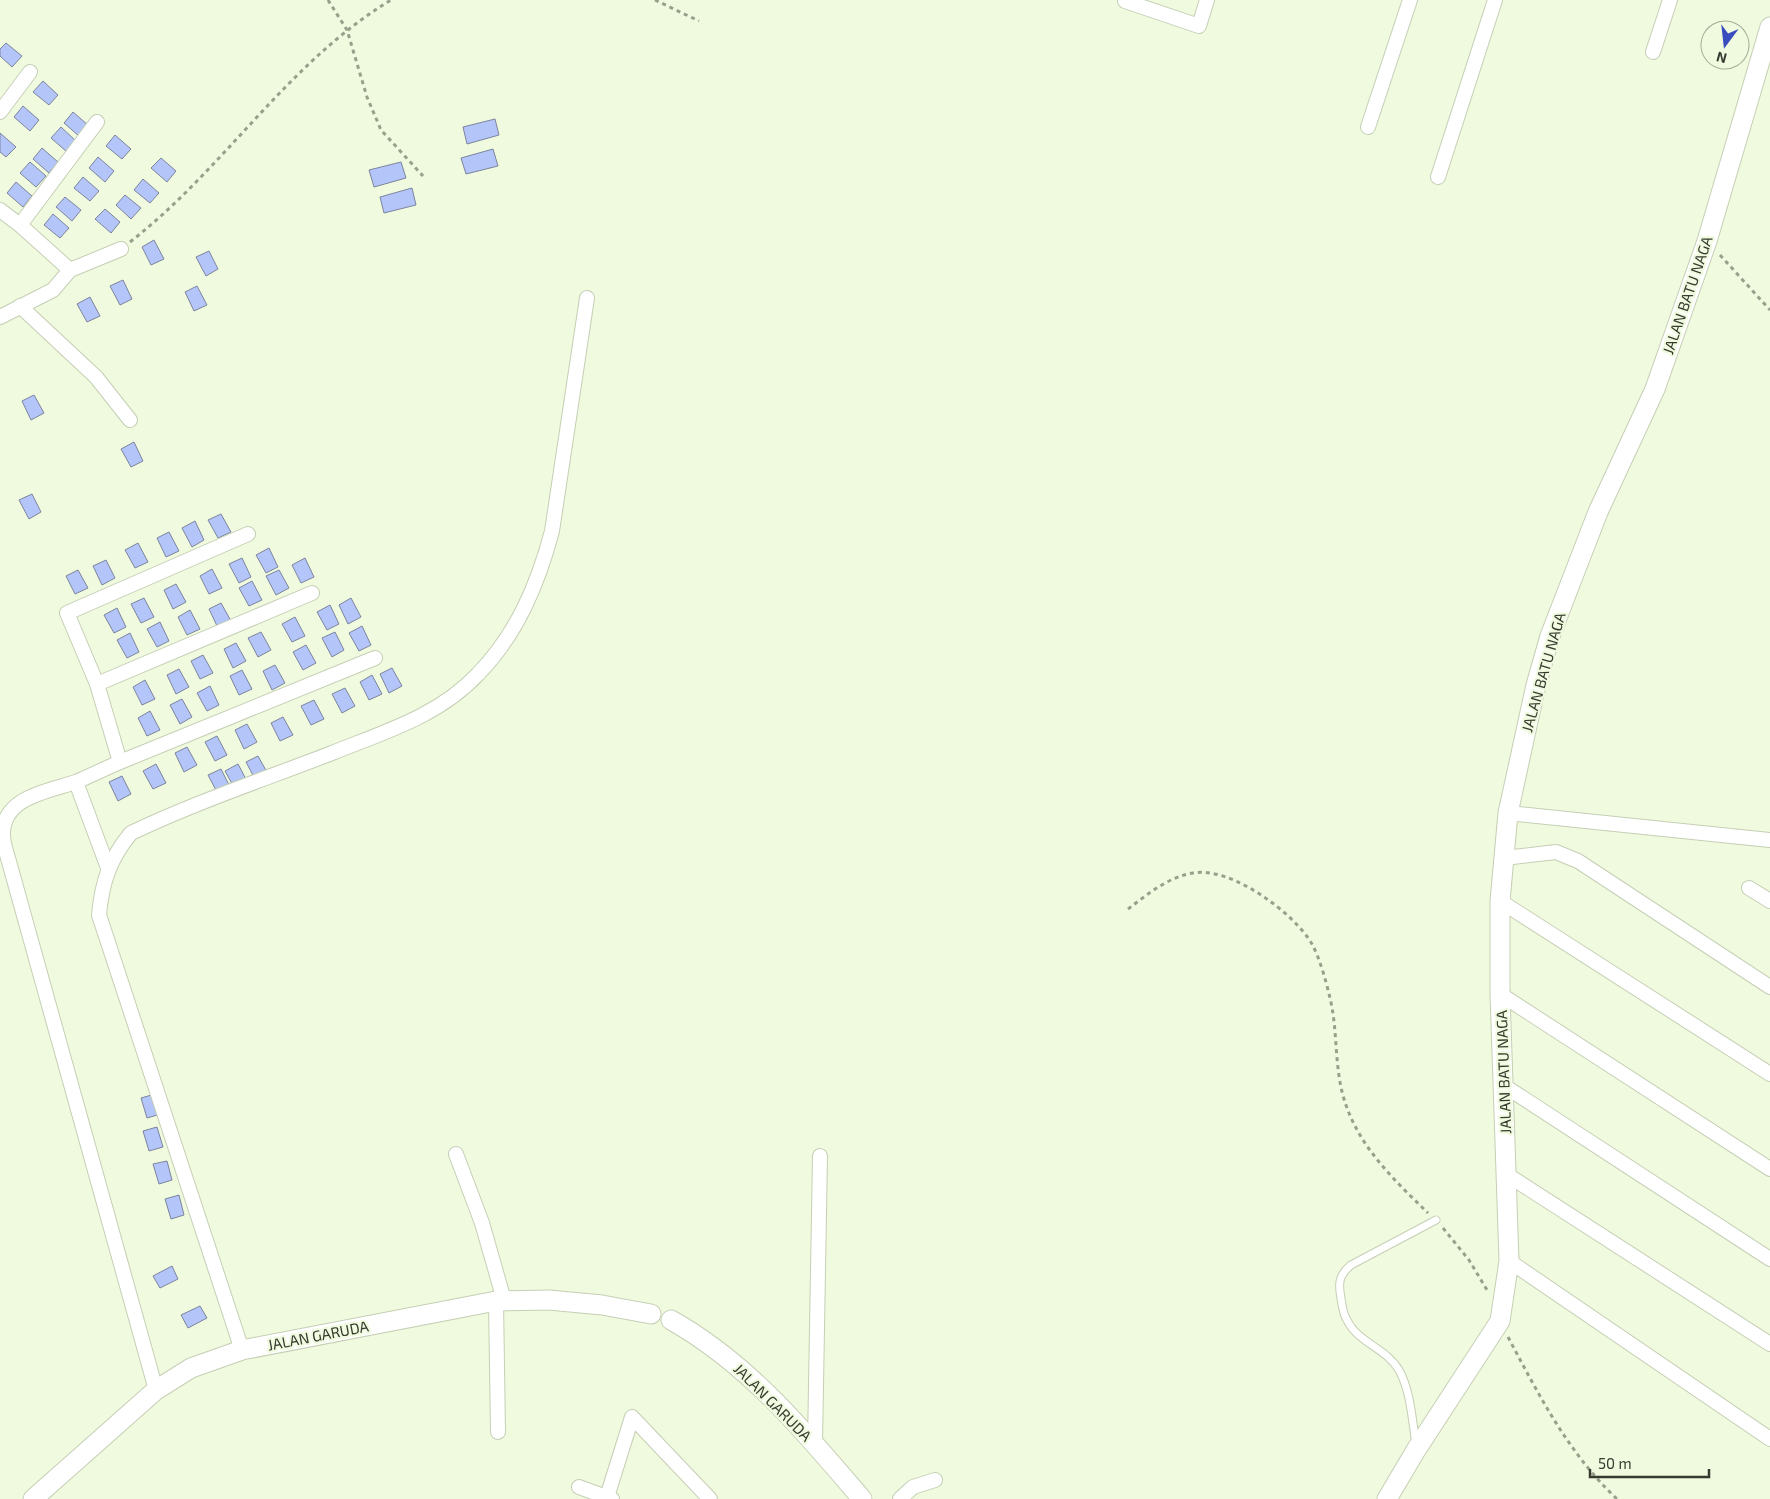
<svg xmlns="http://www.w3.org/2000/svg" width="1770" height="1499" viewBox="0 0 1770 1499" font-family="'Exo 2',sans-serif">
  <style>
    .building { fill: #b4c5fa; stroke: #7c849c }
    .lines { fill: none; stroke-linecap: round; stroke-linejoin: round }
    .lane-casing { stroke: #c5cfb5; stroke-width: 9 }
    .street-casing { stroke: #c5cfb5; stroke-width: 16 }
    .secondary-casing { stroke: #c5cfb5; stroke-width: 21 }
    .path { stroke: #98a08c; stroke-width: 3; stroke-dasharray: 4 4; stroke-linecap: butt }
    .lane { stroke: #fff; stroke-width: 7 }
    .street { stroke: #fff; stroke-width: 14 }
    .secondary { stroke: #fff; stroke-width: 19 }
    .labels { text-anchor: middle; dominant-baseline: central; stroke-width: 4.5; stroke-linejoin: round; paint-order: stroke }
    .street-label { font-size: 15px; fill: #363a2f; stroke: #f0fadf }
  </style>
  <rect width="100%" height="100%" fill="#f0fadf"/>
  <g class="building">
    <path d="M 6,43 L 22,56 L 12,67 L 0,56 L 0,49 Z"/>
    <path d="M 43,81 L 58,95 L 49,105 L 33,92 Z"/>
    <path d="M 23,106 L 39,120 L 30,131 L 14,117 Z"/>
    <path d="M 73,112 L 89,126 L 80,137 L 64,123 Z"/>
    <path d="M 495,119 L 499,135 L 467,144 L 463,127 Z"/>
    <path d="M 61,127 L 76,141 L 67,152 L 51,138 Z"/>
    <path d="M 0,133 L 16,147 L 6,157 L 0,152 Z"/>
    <path d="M 115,135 L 131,149 L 122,159 L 106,146 Z"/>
    <path d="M 42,148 L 58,162 L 49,173 L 33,159 Z"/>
    <path d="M 493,149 L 498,166 L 466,174 L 461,158 Z"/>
    <path d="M 98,157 L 114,171 L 105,182 L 89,168 Z"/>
    <path d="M 161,158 L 176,171 L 167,182 L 151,168 Z"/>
    <path d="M 30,162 L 46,176 L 36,187 L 20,173 Z"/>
    <path d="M 401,162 L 406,178 L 374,187 L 369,170 Z"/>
    <path d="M 83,177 L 99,191 L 90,201 L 74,188 Z"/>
    <path d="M 143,179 L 159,193 L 150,203 L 134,190 Z"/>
    <path d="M 16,182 L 32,196 L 23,207 L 7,193 Z"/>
    <path d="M 412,188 L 416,205 L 384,213 L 380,197 Z"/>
    <path d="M 125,195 L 141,208 L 131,219 L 116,205 Z"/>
    <path d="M 65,197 L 81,210 L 72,221 L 56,207 Z"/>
    <path d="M 105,209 L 120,222 L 111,233 L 95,219 Z"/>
    <path d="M 53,214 L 69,228 L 60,238 L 44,225 Z"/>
    <path d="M 154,240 L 164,259 L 151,265 L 142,247 Z"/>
    <path d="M 209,251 L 218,269 L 206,276 L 196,257 Z"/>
    <path d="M 123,280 L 132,299 L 120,305 L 110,286 Z"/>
    <path d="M 197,286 L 207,305 L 194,311 L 185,292 Z"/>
    <path d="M 90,297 L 100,316 L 87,322 L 77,304 Z"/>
    <path d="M 34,395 L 44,413 L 31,420 L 22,401 Z"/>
    <path d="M 134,442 L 143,461 L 131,467 L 121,449 Z"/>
    <path d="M 32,494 L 41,512 L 29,519 L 19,500 Z"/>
    <path d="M 221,514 L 231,532 L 218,538 L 208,520 Z"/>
    <path d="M 195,521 L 204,540 L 192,547 L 182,528 Z"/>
    <path d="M 169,532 L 179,551 L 166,557 L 157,538 Z"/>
    <path d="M 138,543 L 148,562 L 135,568 L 125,550 Z"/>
    <path d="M 269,548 L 278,567 L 266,573 L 256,555 Z"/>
    <path d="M 242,558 L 251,577 L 239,583 L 229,564 Z"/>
    <path d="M 305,558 L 314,577 L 301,583 L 292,565 Z"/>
    <path d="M 106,560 L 115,578 L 102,585 L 93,566 Z"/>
    <path d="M 212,569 L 222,588 L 209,594 L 200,576 Z"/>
    <path d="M 78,570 L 88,588 L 75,594 L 66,576 Z"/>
    <path d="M 279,570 L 289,588 L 276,595 L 266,576 Z"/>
    <path d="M 252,581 L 262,600 L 249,606 L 239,588 Z"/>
    <path d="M 176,584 L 186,602 L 173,609 L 164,590 Z"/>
    <path d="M 144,598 L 154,617 L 141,623 L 131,604 Z"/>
    <path d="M 351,598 L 361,617 L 348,624 L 339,605 Z"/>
    <path d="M 221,603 L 231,621 L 218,628 L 209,609 Z"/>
    <path d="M 330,605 L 339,624 L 327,630 L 317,612 Z"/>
    <path d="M 117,608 L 126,627 L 114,633 L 104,615 Z"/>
    <path d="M 190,610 L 200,629 L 187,635 L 178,617 Z"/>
    <path d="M 295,617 L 305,636 L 292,642 L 282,624 Z"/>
    <path d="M 160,622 L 169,641 L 157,647 L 147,629 Z"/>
    <path d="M 362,626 L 371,645 L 359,651 L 349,633 Z"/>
    <path d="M 261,632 L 271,650 L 258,657 L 248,638 Z"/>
    <path d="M 335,632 L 344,650 L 332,657 L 322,638 Z"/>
    <path d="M 130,633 L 139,652 L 127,658 L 117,640 Z"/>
    <path d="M 236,643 L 246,661 L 233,668 L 224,649 Z"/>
    <path d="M 306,645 L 316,663 L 303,670 L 293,652 Z"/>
    <path d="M 203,655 L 213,673 L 200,679 L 191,661 Z"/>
    <path d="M 275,665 L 285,683 L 272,690 L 263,671 Z"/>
    <path d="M 392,668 L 402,686 L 389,693 L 380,674 Z"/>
    <path d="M 179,669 L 189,687 L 176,694 L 167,675 Z"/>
    <path d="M 242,670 L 252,689 L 239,695 L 230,676 Z"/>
    <path d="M 372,675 L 382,694 L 369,700 L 360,682 Z"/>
    <path d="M 145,680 L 155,699 L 142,705 L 133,687 Z"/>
    <path d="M 210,686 L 219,705 L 207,711 L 197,693 Z"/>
    <path d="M 345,688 L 355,706 L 342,713 L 332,694 Z"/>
    <path d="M 182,699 L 192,717 L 180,724 L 170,705 Z"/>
    <path d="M 314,700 L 324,719 L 311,725 L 301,706 Z"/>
    <path d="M 150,711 L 160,730 L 147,736 L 138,718 Z"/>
    <path d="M 283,717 L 293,735 L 280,741 L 271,723 Z"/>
    <path d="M 247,724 L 257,742 L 244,749 L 235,730 Z"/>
    <path d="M 217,736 L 227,755 L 215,761 L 205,742 Z"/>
    <path d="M 187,747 L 197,765 L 184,772 L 175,753 Z"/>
    <path d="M 258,756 L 268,774 L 256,781 L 246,762 Z"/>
    <path d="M 156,764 L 166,783 L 153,789 L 143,771 Z"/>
    <path d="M 238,764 L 248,783 L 235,789 L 225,771 Z"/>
    <path d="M 221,769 L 230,787 L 218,794 L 208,775 Z"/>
    <path d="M 122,776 L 131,794 L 118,801 L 109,782 Z"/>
    <path d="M 155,1094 L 161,1114 L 147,1118 L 141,1098 Z"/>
    <path d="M 157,1127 L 163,1147 L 149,1151 L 143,1131 Z"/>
    <path d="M 167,1161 L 172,1180 L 159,1184 L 153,1164 Z"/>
    <path d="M 179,1195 L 184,1215 L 171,1219 L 165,1199 Z"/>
    <path d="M 172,1266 L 178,1279 L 160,1288 L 153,1276 Z"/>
    <path d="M 200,1306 L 207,1318 L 188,1328 L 181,1315 Z"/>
  </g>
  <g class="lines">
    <g class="lane-casing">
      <path id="lane" d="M 1416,1444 C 1412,1420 1411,1392 1399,1370 C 1386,1348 1358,1343 1347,1320 C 1343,1314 1342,1305 1341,1298 C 1338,1283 1339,1275 1351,1265 L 1436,1220"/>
    </g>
    <g class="street-casing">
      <g id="street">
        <path d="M 1125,1 L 1199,26 L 1207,0"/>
        <path d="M 1653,52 L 1670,0"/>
        <path d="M 0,112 L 30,72"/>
        <path d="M 1368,127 L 1410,0"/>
        <path d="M 1438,177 L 1495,0"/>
        <path d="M 0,210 L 20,225 L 70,270"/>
        <path d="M 20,225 L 97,122"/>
        <path d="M 20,306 L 96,377 L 130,420"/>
        <path d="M 0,317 L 53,290 L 70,270 L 121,249"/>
        <path d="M 97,684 L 67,613 L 248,534"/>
        <path d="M 120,762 L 97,684 L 312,593"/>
        <path d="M 76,782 C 49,791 2,797 3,835 C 3,843 6,851 8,858 L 156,1390"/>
        <path d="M 1508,813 L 1770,840"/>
        <path d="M 1504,858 L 1556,852 L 1578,861 L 1770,987"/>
        <path d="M 108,868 L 76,782 L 120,762 L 375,658"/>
        <path d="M 1749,888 L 1770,901"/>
        <path d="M 1500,901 L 1770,1074"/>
        <path d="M 1500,994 L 1770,1169"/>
        <path d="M 1503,1085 L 1770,1259"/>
        <path d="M 456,1154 L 482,1223 L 504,1300"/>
        <path d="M 1506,1174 L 1770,1344"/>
        <path d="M 1509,1261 L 1770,1439"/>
        <path d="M 496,1301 L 498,1432"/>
        <path d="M 242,1350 L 99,915 C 102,882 110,858 131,833 C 196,802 265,779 332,753 C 384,732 439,716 478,674 C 517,634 538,584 552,531 L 587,298"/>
        <path d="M 815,1443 L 820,1156"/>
        <path d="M 579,1487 L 612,1499"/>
        <path d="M 607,1497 L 632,1417 L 710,1499"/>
        <path d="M 900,1499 L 913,1487 L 935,1480"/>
      </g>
    </g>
    <g class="secondary-casing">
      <g id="secondary">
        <path d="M 671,1320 C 748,1363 806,1433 862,1499"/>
        <path d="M 33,1499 L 156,1390 L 191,1368 L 242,1350 L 496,1301 L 549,1300 L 602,1305 L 651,1314"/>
        <path d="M 1387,1499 L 1416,1450 L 1500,1321 L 1509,1261 L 1500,994 L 1500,901 L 1508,813 L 1536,685 L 1550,636 L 1598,512 L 1655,389 L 1707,241 L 1770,27"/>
      </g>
    </g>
    <g class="path">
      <path d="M 328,0 L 347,30 L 367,97 L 381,130 L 423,176"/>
      <path d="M 655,0 L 699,21"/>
      <path d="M 130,242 C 224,169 288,62 391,0"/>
      <path d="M 1720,255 L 1770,310"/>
      <path d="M 1128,909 C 1148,894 1168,877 1193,873 C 1231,866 1294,913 1312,944 C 1320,959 1326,981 1330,998 C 1338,1031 1334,1066 1344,1099 C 1358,1146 1394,1180 1428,1213"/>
      <path d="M 1443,1228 L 1469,1260 L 1487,1290"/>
      <path d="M 1508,1337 C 1539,1395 1568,1453 1617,1499"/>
    </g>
    <use href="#lane" class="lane"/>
    <use href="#street" class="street"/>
    <use href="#secondary" class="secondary"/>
  </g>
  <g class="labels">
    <g class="street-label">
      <text transform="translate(1687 295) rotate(-71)">JALAN BATU NAGA</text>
      <text transform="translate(1543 672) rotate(-74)">JALAN BATU NAGA</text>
      <text transform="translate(1503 1072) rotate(-92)">JALAN BATU NAGA</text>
      <text transform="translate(318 1335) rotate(-11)">JALAN GARUDA</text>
      <text transform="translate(773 1402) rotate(45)">JALAN GARUDA</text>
    </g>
  </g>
  <g transform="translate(1725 45) rotate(195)"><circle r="24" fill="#f0fadf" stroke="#a6ad99"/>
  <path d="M0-4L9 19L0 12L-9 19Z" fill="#3a4dbf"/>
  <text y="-8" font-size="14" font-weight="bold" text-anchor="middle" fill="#363a2f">N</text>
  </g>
  <path d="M1590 1469v8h119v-8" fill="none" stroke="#363a2f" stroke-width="2.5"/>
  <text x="1598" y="1469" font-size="15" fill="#363a2f" stroke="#f0fadf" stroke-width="4" paint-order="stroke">50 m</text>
</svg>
